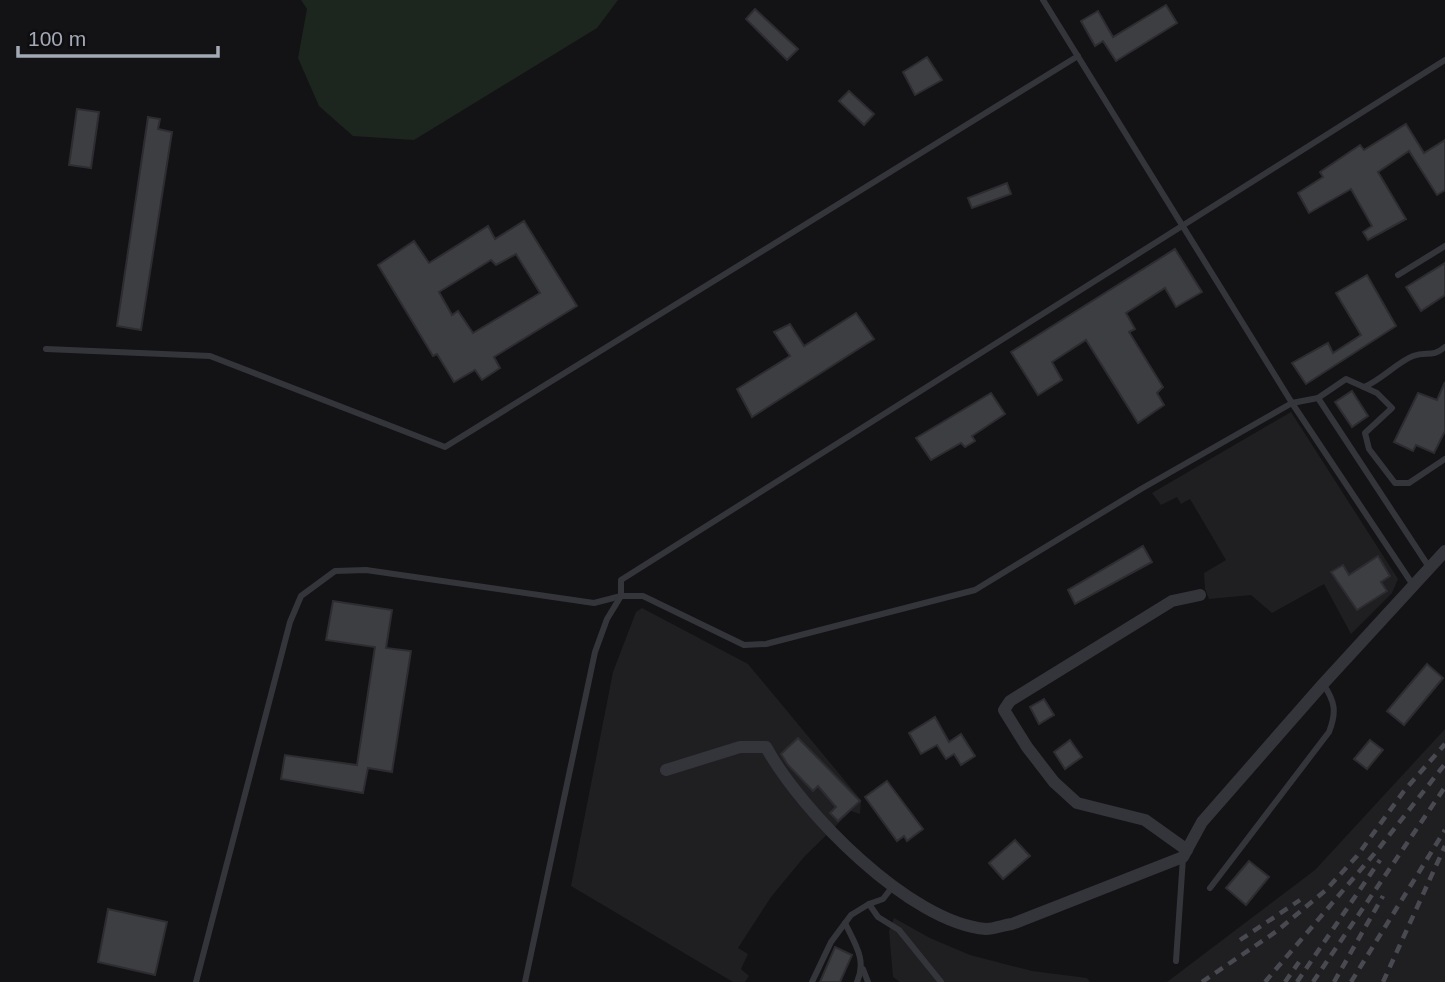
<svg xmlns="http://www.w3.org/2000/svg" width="1445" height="982" viewBox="0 0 1445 982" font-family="Arial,sans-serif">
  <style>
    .built { fill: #1f1f22 }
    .green { fill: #1d251f }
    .building { fill: #3d3e42; stroke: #2d2d31; stroke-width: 2; fill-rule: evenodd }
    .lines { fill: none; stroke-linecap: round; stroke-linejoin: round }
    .service { stroke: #34353a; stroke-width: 6 }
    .minor { stroke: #34353a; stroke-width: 12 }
    .rail { stroke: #494a51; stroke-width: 4.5; stroke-dasharray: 9 7; stroke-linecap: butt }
  </style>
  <rect width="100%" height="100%" fill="#131315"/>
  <g class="built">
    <path d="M 1291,412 L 1398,579 L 1392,593 L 1351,634 L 1324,584 L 1272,613 L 1251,595 L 1209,599 L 1205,589 L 1204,573 L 1226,560 L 1190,499 L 1181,504 L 1177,497 L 1161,505 L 1152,493 Z"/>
    <path d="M 642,608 L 748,664 L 861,800 L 860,814 L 851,811 L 804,857 L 771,897 L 738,948 L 748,954 L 741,969 L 749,976 L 745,982 L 733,982 L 571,886 L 613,672 L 636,612 Z"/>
    <path d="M 1445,729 L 1445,982 L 1167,982 L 1315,870 Z"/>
    <path d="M 894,918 L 930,938 L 970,955 L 1032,971 L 1087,978 L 1090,982 L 900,982 L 893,977 L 889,931 Z"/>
  </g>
  <path class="green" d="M 301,0 L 618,0 L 597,28 L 414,140 L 353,136 L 319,106 L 298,58 L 307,9 Z"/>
  <g class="building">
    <path d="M 1166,5 L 1177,23 L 1116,61 L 1103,41 L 1095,46 L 1081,21 L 1098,11 L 1113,37 Z"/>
    <path d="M 755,9 L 798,49 L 787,60 L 746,19 Z"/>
    <path d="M 927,57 L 942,80 L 915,95 L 903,72 Z"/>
    <path d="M 849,91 L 874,114 L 864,125 L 839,101 Z"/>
    <path d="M 77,109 L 99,112 L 91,168 L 69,165 Z"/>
    <path d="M 148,117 L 160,119 L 158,129 L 172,132 L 141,330 L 117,326 Z"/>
    <path d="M 1406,124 L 1424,153 L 1445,140 L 1445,190 L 1437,195 L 1409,151 L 1378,172 L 1406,219 L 1368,240 L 1363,232 L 1372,226 L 1351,189 L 1309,213 L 1298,193 L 1323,177 L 1320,172 L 1360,145 L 1364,150 Z"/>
    <path d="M 1007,183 L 1011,194 L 972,208 L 968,198 Z"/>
    <path d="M 524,221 L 577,306 L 494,357 L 500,368 L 482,380 L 475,370 L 454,382 L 437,354 L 433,356 L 378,265 L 414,241 L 429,263 L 488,226 L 495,239 ZM 516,254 L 540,293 L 473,333 L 458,311 L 452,315 L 439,292 L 491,260 L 496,265 Z"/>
    <path d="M 1175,249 L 1202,292 L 1176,307 L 1165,288 L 1126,313 L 1135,329 L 1129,332 L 1163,387 L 1157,393 L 1164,405 L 1138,423 L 1086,340 L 1052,362 L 1062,380 L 1038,395 L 1011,352 Z"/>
    <path d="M 1445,263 L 1445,295 L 1421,311 L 1406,287 Z"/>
    <path d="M 1367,275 L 1396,326 L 1306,384 L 1292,363 L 1328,343 L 1333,353 L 1361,335 L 1336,293 Z"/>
    <path d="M 856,313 L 874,339 L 752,417 L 737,389 L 790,356 L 774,332 L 790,324 L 804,346 Z"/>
    <path d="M 1445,382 L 1445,431 L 1434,453 L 1416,445 L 1413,451 L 1394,442 L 1418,393 L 1437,400 Z"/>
    <path d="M 1352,391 L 1368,416 L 1352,427 L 1335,402 Z"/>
    <path d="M 991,393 L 1005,414 L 972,436 L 975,441 L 965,447 L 961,443 L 931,460 L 916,438 Z"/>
    <path d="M 1143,546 L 1152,562 L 1075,604 L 1068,590 Z"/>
    <path d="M 1378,556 L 1390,576 L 1381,582 L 1387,591 L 1357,610 L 1331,572 L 1343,565 L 1349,575 Z"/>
    <path d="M 333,601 L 392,610 L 386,648 L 411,651 L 392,772 L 368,768 L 363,793 L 281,779 L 285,755 L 357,765 L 375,647 L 326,640 Z"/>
    <path d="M 1427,664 L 1443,678 L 1404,725 L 1387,711 Z"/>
    <path d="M 1044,699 L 1054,715 L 1039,724 L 1030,707 Z"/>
    <path d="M 935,717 L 949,742 L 961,734 L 975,756 L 961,765 L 954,754 L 946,759 L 937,745 L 921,754 L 909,733 Z"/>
    <path d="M 798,738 L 860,801 L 838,821 L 830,813 L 836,807 L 818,786 L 813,791 L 788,765 L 781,754 Z"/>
    <path d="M 1070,740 L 1082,757 L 1065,769 L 1054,752 Z"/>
    <path d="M 1370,740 L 1383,750 L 1367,769 L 1354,759 Z"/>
    <path d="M 887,781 L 923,829 L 907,841 L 904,836 L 897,841 L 865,797 Z"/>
    <path d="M 1015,840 L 1030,856 L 1003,879 L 989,863 Z"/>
    <path d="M 1249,861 L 1269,877 L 1246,905 L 1226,888 Z"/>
    <path d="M 108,909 L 167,922 L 155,975 L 98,962 Z"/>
    <path d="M 835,947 L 852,955 L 840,982 L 820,982 Z"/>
  </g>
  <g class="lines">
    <g class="service">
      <path d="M 1398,275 L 1445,246"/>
      <path d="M 46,349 L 210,356 L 445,447 L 1078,56"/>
      <path d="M 1364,387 C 1381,380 1399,361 1413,356 C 1427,351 1432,358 1445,347"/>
      <path d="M 1318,398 L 1292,403 L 1413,585"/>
      <path d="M 1429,567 L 1318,398 L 1346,379 L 1377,393 L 1392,408 L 1365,433 L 1369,449 L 1395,483 L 1409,483 L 1445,459"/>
      <path d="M 1210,888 L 1329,732 C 1337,712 1335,701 1323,684"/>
      <path d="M 869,904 L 878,917 L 899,930 L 941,982"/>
      <path d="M 845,923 C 855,944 867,960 857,982"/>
      <path d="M 1176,961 L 1183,858"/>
      <path d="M 863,969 L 868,982"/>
      <path d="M 196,982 L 290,622 L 301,596 L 335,571 L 366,570 L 594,603 L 621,596 L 621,580 L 1445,60"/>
      <path d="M 525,982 L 595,652 L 607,619 L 621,596 L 643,596 L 744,645 L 766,644 L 975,590 L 1141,489 L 1292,403 L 1043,0"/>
      <path d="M 812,982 L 831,942 L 851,915 L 869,904 L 883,899 L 893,886"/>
    </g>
    <g class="minor">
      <path d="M 666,770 L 740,747 L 766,747 C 801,811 910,923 986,929 C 994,929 1004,925 1012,924 L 1183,857 L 1202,822 L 1323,684 L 1445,551"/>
      <path d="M 1187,850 L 1145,820 L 1077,803 L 1054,782 L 1027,747 L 1004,710 L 1010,701 L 1172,601 L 1200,595"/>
    </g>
    <g class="rail">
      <path d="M 1240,940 L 1300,900"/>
      <path d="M 1202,982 L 1277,931 L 1326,890 L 1357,856 L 1404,791 L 1445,744"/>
      <path d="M 1265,982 L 1380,847 L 1445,764"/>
      <path d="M 1285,982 L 1299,962"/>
      <path d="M 1297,982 L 1380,860"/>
      <path d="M 1313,982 L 1445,787"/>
      <path d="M 1334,982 L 1383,896"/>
      <path d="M 1351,982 L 1445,830"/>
      <path d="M 1383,982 L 1445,846"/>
    </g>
  </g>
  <path d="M18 46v10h200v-10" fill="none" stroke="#a4a9b6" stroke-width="3.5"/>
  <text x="28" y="46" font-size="21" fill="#a4a9b6" stroke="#0e0e10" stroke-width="5" paint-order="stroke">100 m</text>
</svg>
